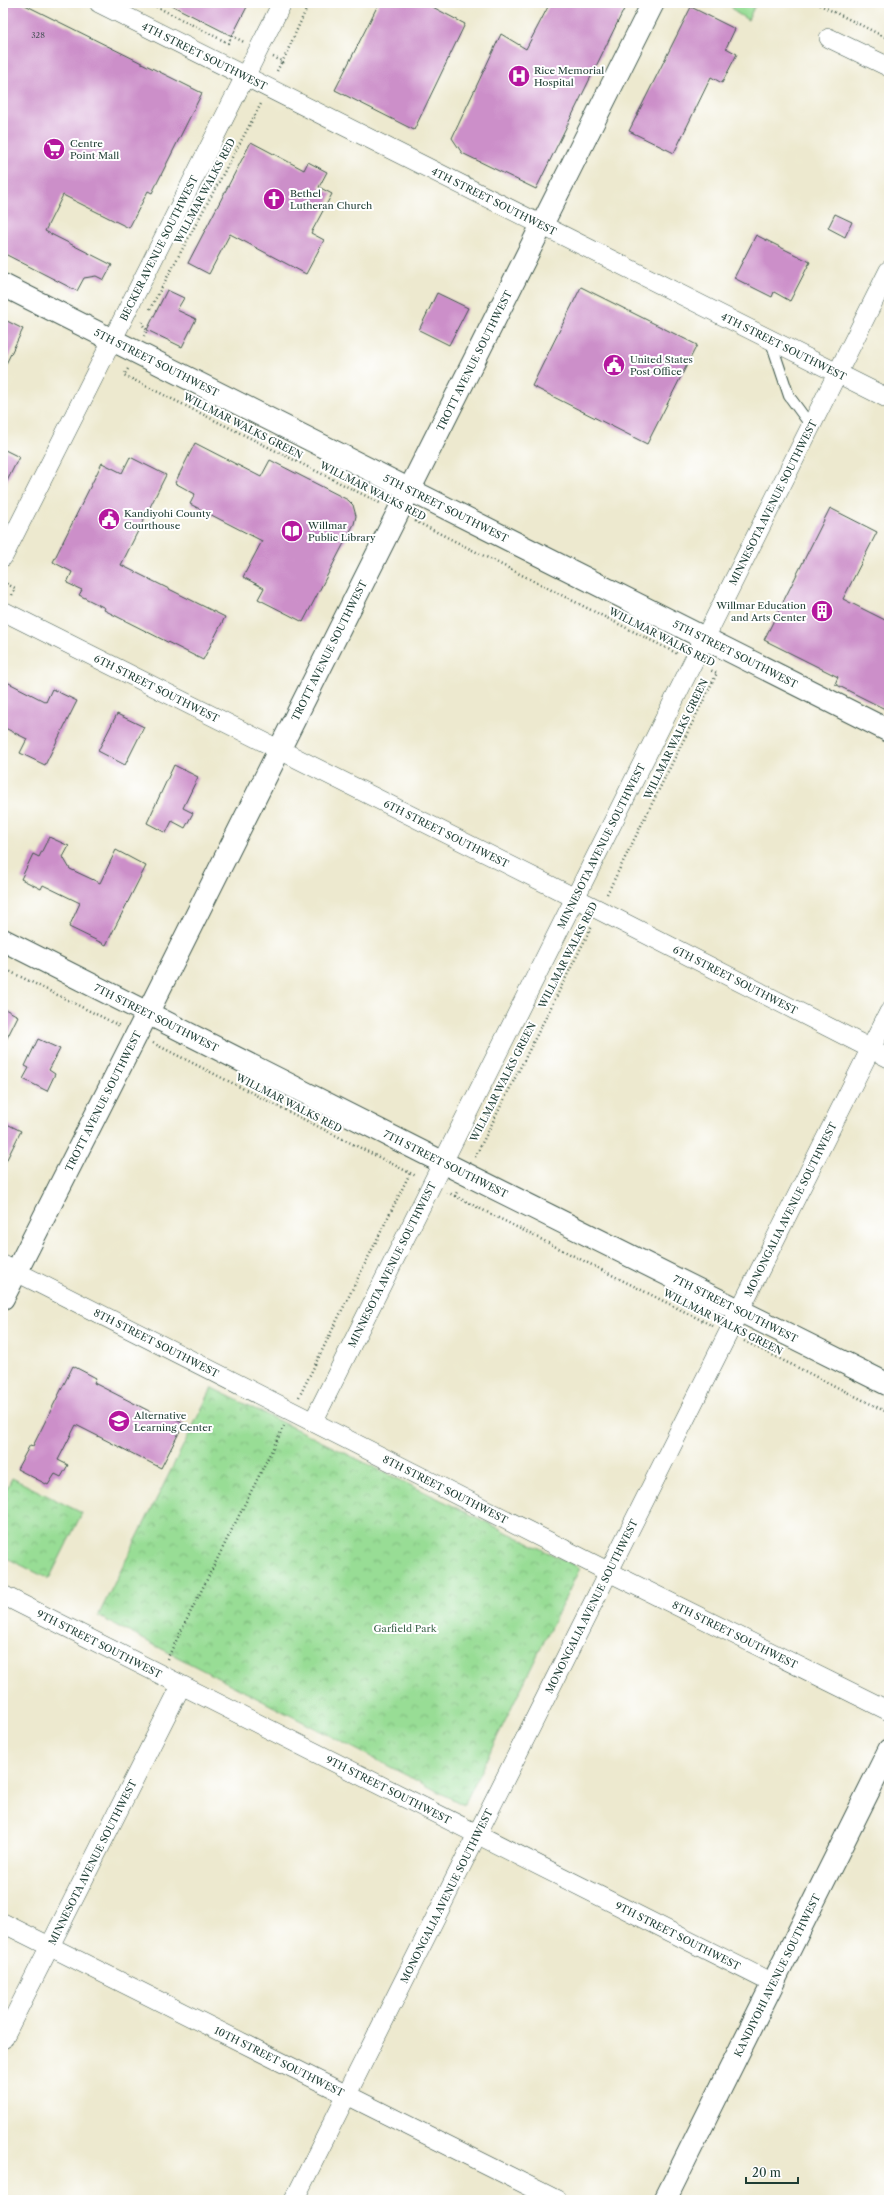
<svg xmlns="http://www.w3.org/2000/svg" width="892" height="2203" viewBox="0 0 892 2203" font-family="'Libre Caslon Text',serif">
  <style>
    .park { fill: url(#park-crowns); stroke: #5c8d64 }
    .building { fill: #cc8fc9 }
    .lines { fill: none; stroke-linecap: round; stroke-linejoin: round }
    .service-casing { stroke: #3e574b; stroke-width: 12 }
    .minor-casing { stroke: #3e574b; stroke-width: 20 }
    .tertiary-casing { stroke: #3e574b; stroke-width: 24 }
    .secondary-casing { stroke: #3e574b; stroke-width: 24 }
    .path { stroke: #3e574b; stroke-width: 2.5; stroke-dasharray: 1 3; stroke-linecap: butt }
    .service { stroke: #fff; stroke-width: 10 }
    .minor { stroke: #fff; stroke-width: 19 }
    .tertiary { stroke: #fff; stroke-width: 22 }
    .secondary { stroke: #fff; stroke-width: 22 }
    .labels { text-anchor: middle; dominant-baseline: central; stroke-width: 4; stroke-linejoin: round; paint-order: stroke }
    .number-label { font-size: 8px; fill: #4a5259 }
    .street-label { font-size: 10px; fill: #1f3d34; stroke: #fff }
    .poi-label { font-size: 10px; fill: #1f3d34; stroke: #fff; text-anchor: start }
    .park-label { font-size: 10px; fill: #3d654c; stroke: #fff }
  </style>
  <defs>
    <pattern id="park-crowns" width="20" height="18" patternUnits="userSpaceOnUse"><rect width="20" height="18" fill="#98dd95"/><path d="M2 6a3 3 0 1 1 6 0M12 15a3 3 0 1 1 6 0" fill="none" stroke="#7bb47a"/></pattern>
  </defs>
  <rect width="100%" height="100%" fill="#fff"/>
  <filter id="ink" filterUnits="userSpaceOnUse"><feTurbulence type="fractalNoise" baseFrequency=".025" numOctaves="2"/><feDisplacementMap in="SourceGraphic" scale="8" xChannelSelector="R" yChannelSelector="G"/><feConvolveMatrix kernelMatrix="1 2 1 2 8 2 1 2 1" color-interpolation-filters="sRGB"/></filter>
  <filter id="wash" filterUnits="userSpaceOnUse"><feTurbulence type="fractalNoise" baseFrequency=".012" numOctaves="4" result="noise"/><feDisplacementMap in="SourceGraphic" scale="16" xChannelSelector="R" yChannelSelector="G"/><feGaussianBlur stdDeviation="0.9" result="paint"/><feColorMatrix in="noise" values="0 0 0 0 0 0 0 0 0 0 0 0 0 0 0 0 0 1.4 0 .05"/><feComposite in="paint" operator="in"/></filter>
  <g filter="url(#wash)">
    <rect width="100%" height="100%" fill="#ede9cf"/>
    <g class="park">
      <path d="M 729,3 L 756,3 L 748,20 L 735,12 Z"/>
      <path d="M 212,1388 L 580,1568 L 464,1805 L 98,1616 Z"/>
      <path d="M 12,1478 L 82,1513 L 49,1579 L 3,1556 L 3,1496 Z"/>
    </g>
    <g id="blocks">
      <g class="building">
        <path d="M 3,3 L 21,3 L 202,93 L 152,193 L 148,191 L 129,228 L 63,195 L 45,231 L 112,265 L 104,280 L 96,276 L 84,278 L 77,291 L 3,253 Z"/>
        <path d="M 167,3 L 249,3 L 232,36 Z"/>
        <path d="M 379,3 L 425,3 L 465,24 L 414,130 L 335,90 Z"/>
        <path d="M 550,3 L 627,3 L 536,189 L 462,153 L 452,138 L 501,34 L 526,49 Z"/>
        <path d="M 691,7 L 735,29 L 726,48 L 737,54 L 722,83 L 711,77 L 674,153 L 629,131 Z"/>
        <path d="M 251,142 L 304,170 L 308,162 L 327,172 L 319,187 L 332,194 L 311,233 L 324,240 L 306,274 L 230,234 L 209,274 L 188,263 Z"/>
        <path d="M 835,214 L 852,222 L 845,237 L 828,228 Z"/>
        <path d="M 756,235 L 810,262 L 790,301 L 774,292 L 772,297 L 734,278 Z"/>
        <path d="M 581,287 L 697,345 L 647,444 L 532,386 Z"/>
        <path d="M 167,290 L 184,298 L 177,310 L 196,319 L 182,347 L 147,330 Z"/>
        <path d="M 437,293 L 468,308 L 449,345 L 419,330 Z"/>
        <path d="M 3,319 L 23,329 L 3,370 Z"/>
        <path d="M 195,443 L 261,477 L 270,460 L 348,500 L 353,505 L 356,516 L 354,524 L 303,622 L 258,599 L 264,588 L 243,577 L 262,541 L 190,504 L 195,494 L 175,483 Z"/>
        <path d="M 3,449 L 19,457 L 3,489 Z"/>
        <path d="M 130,457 L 166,475 L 121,565 L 225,617 L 203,660 L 104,610 L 105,608 L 79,595 L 82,590 L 67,583 L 72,572 L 53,562 L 102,463 L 122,473 Z"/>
        <path d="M 830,508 L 877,532 L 843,599 L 889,622 L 889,711 L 835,684 L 838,677 L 764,640 Z"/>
        <path d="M 3,680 L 46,702 L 52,689 L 77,701 L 45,765 L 20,753 L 27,739 L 3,727 Z"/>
        <path d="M 117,714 L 144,727 L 125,765 L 98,751 Z"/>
        <path d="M 174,765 L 198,777 L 183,808 L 193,813 L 185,828 L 172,821 L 166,833 L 147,823 Z"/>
        <path d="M 49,837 L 69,846 L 63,857 L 70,869 L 100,883 L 116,850 L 146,866 L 106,945 L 69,927 L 80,903 L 43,885 L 41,889 L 21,879 L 33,854 L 39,857 Z"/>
        <path d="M 3,1008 L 18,1016 L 3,1046 Z"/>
        <path d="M 38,1039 L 60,1049 L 49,1070 L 55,1074 L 47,1091 L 23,1079 L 29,1068 L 25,1066 Z"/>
        <path d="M 3,1122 L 21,1131 L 3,1167 Z"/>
        <path d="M 73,1366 L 96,1378 L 94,1383 L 159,1416 L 161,1411 L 184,1423 L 161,1468 L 76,1425 L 58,1460 L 68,1465 L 61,1477 L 55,1474 L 48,1485 L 17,1469 L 30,1445 L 33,1446 Z"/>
      </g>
    </g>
  </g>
  <g filter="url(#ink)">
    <use href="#blocks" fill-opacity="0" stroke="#3e574b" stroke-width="1"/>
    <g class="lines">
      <g class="service-casing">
        <path id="service" d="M 770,339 L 789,396 L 811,426"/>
      </g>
      <g class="minor-casing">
        <g id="minor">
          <path id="s1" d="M 99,3 L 889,399"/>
          <path d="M 829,38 L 889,67"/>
          <path id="s2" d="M 3,557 L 282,3"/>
          <path id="s3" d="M 3,611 L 599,910 L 889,1058"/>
          <path id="s4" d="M 3,1265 L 609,1572 L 889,1711"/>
          <path id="s5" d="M 313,1422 L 889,270"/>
          <path id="s6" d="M 3,1595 L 774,1984"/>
          <path id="s7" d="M 3,1923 L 557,2200"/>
          <path id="s8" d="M 3,2039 L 181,1686"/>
          <path id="s9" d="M 294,2200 L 889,1012"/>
        </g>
      </g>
      <g class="tertiary-casing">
        <g id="tertiary">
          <path id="s10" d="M 3,285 L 889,731"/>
          <path id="s11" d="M 3,1298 L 148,1012 L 653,3"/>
          <path id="s12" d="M 665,2200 L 889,1750"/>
        </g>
      </g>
      <g class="secondary-casing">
        <g id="secondary">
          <path id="s13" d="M 3,940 L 444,1163 L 889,1385"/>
        </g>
      </g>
      <g class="path">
        <path d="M 149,3 L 228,43 L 232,36 L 244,42"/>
        <path d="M 816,3 L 889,39"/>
        <path d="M 273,57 L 282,61 L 276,73"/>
        <path d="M 282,63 L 309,3"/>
        <path d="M 150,309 L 261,104"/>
        <path d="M 143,322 L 142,324 L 147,330 L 144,336"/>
        <path d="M 128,369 L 124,375 L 382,504"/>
        <path d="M 415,521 L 678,654"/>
        <path d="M 3,582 L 15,588 L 12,595"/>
        <path d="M 607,894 L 717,673 L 710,670"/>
        <path d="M 3,968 L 120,1026"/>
        <path d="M 153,1043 L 416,1176"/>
        <path d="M 475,1157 L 592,926"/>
        <path d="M 447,1192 L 455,1196 L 457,1192"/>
        <path d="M 455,1196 L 713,1326"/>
        <path d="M 744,1341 L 889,1413"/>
        <path d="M 299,1397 L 410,1173"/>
        <path d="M 167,1659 L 284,1426"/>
      </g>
      <use href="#service" class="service"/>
      <use href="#minor" class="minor"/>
      <use href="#tertiary" class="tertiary"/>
      <use href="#secondary" class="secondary"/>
    </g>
  </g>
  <defs>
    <g id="hospital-disc" transform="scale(1.15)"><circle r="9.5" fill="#b5179e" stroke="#fff"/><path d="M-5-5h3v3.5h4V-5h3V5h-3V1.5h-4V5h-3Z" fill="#fff"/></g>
    <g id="supermarket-disc" transform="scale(1.15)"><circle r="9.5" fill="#b5179e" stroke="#fff"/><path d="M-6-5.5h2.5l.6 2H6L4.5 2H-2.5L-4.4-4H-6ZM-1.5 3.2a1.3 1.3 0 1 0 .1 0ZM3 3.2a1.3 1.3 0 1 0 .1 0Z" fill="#fff"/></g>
    <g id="church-disc" transform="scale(1.15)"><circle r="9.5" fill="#b5179e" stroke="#fff"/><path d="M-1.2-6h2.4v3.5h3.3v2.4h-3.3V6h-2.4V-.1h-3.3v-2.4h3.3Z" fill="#fff"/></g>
    <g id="civic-disc" transform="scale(1.15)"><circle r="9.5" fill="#b5179e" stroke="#fff"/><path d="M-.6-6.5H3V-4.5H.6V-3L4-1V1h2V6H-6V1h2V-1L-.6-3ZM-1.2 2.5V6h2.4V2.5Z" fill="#fff"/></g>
    <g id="library-disc" transform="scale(1.15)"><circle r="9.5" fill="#b5179e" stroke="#fff"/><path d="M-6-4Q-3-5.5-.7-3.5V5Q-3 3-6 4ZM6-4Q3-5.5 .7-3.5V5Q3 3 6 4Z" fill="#fff"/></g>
    <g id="building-disc" transform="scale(1.15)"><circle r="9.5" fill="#b5179e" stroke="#fff"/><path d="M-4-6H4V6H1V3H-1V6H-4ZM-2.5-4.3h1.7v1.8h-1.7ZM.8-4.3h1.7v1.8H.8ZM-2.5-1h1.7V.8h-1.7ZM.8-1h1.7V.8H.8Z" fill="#fff"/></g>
    <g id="school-disc" transform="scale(1.15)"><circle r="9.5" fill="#b5179e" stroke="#fff"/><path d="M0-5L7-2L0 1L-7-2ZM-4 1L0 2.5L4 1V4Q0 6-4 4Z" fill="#fff"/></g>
  </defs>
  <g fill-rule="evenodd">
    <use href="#hospital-disc" x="519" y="76"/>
    <use href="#supermarket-disc" x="54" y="149"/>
    <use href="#church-disc" x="274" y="199"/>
    <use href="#civic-disc" x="614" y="365"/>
    <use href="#civic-disc" x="109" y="519"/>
    <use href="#library-disc" x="292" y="531"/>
    <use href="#building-disc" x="822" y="611"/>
    <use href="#school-disc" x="119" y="1421"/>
  </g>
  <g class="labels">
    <g class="number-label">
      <text x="38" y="35">328</text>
    </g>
    <g class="street-label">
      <text stroke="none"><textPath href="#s1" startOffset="118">4TH STREET SOUTHWEST</textPath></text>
      <text transform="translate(205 191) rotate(-62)">WILLMAR WALKS RED</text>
      <text stroke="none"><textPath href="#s1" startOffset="442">4TH STREET SOUTHWEST</textPath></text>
      <text stroke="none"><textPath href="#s2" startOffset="346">BECKER AVENUE SOUTHWEST</textPath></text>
      <text stroke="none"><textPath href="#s1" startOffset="766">4TH STREET SOUTHWEST</textPath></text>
      <text stroke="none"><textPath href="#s11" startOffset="1049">TROTT AVENUE SOUTHWEST</textPath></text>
      <text stroke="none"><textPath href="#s10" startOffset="172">5TH STREET SOUTHWEST</textPath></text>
      <text transform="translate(243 426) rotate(27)">WILLMAR WALKS GREEN</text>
      <text transform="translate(373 491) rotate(27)">WILLMAR WALKS RED</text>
      <text stroke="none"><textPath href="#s5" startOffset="1028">MINNESOTA AVENUE SOUTHWEST</textPath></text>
      <text stroke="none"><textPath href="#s10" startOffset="496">5TH STREET SOUTHWEST</textPath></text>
      <text transform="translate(662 637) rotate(27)">WILLMAR WALKS RED</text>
      <text stroke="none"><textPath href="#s11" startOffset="725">TROTT AVENUE SOUTHWEST</textPath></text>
      <text stroke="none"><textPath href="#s10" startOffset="820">5TH STREET SOUTHWEST</textPath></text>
      <text stroke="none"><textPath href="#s3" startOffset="172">6TH STREET SOUTHWEST</textPath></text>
      <text transform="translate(676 739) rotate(-64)">WILLMAR WALKS GREEN</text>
      <text stroke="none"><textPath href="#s3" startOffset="496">6TH STREET SOUTHWEST</textPath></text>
      <text stroke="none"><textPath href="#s5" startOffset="644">MINNESOTA AVENUE SOUTHWEST</textPath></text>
      <text transform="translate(568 955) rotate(-63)">WILLMAR WALKS RED</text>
      <text stroke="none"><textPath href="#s3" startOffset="820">6TH STREET SOUTHWEST</textPath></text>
      <text stroke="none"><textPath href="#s13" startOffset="172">7TH STREET SOUTHWEST</textPath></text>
      <text transform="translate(503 1082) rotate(-63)">WILLMAR WALKS GREEN</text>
      <text stroke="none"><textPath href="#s11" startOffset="221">TROTT AVENUE SOUTHWEST</textPath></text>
      <text transform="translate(289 1103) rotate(27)">WILLMAR WALKS RED</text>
      <text stroke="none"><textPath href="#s13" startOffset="496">7TH STREET SOUTHWEST</textPath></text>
      <text stroke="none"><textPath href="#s9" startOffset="1108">MONONGALIA AVENUE SOUTHWEST</textPath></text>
      <text stroke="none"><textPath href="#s5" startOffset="176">MINNESOTA AVENUE SOUTHWEST</textPath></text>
      <text stroke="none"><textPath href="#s13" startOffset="820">7TH STREET SOUTHWEST</textPath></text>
      <text transform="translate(723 1322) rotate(27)">WILLMAR WALKS GREEN</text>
      <text stroke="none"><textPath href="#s4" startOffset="172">8TH STREET SOUTHWEST</textPath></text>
      <text stroke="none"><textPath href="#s4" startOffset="496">8TH STREET SOUTHWEST</textPath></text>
      <text stroke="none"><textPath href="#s9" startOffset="664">MONONGALIA AVENUE SOUTHWEST</textPath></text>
      <text stroke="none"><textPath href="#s4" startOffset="820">8TH STREET SOUTHWEST</textPath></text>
      <text stroke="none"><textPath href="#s6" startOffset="108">9TH STREET SOUTHWEST</textPath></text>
      <text stroke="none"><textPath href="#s6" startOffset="432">9TH STREET SOUTHWEST</textPath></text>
      <text stroke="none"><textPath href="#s8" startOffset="198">MINNESOTA AVENUE SOUTHWEST</textPath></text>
      <text stroke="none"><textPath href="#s9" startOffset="340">MONONGALIA AVENUE SOUTHWEST</textPath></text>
      <text stroke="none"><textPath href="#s6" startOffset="756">9TH STREET SOUTHWEST</textPath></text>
      <text stroke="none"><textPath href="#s12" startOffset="251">KANDIYOHI AVENUE SOUTHWEST</textPath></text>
      <text stroke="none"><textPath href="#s7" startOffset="309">10TH STREET SOUTHWEST</textPath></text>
    </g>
    <g class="poi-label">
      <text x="534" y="70">Rice Memorial<tspan x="534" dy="12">Hospital</tspan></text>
      <text x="70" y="143">Centre<tspan x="70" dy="12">Point Mall</tspan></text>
      <text x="290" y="193">Bethel<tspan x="290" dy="12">Lutheran Church</tspan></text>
      <text x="630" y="359">United States<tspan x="630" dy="12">Post Office</tspan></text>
      <text x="124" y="513">Kandiyohi County<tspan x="124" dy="12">Courthouse</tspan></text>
      <text x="308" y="525">Willmar<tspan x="308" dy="12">Public Library</tspan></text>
      <text x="806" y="605" text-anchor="end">Willmar Education<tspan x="806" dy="12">and Arts Center</tspan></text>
      <text x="134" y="1415">Alternative<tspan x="134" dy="12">Learning Center</tspan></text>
    </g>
    <g class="park-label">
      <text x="405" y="1628">Garfield Park</text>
    </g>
  </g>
  <rect width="892" height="2203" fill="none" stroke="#fff" stroke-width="16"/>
  <path d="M746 2177v6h52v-6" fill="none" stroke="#1f3d34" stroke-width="2"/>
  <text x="752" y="2177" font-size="12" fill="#1f3d34" stroke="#ffffff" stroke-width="3" paint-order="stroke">20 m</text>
</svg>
